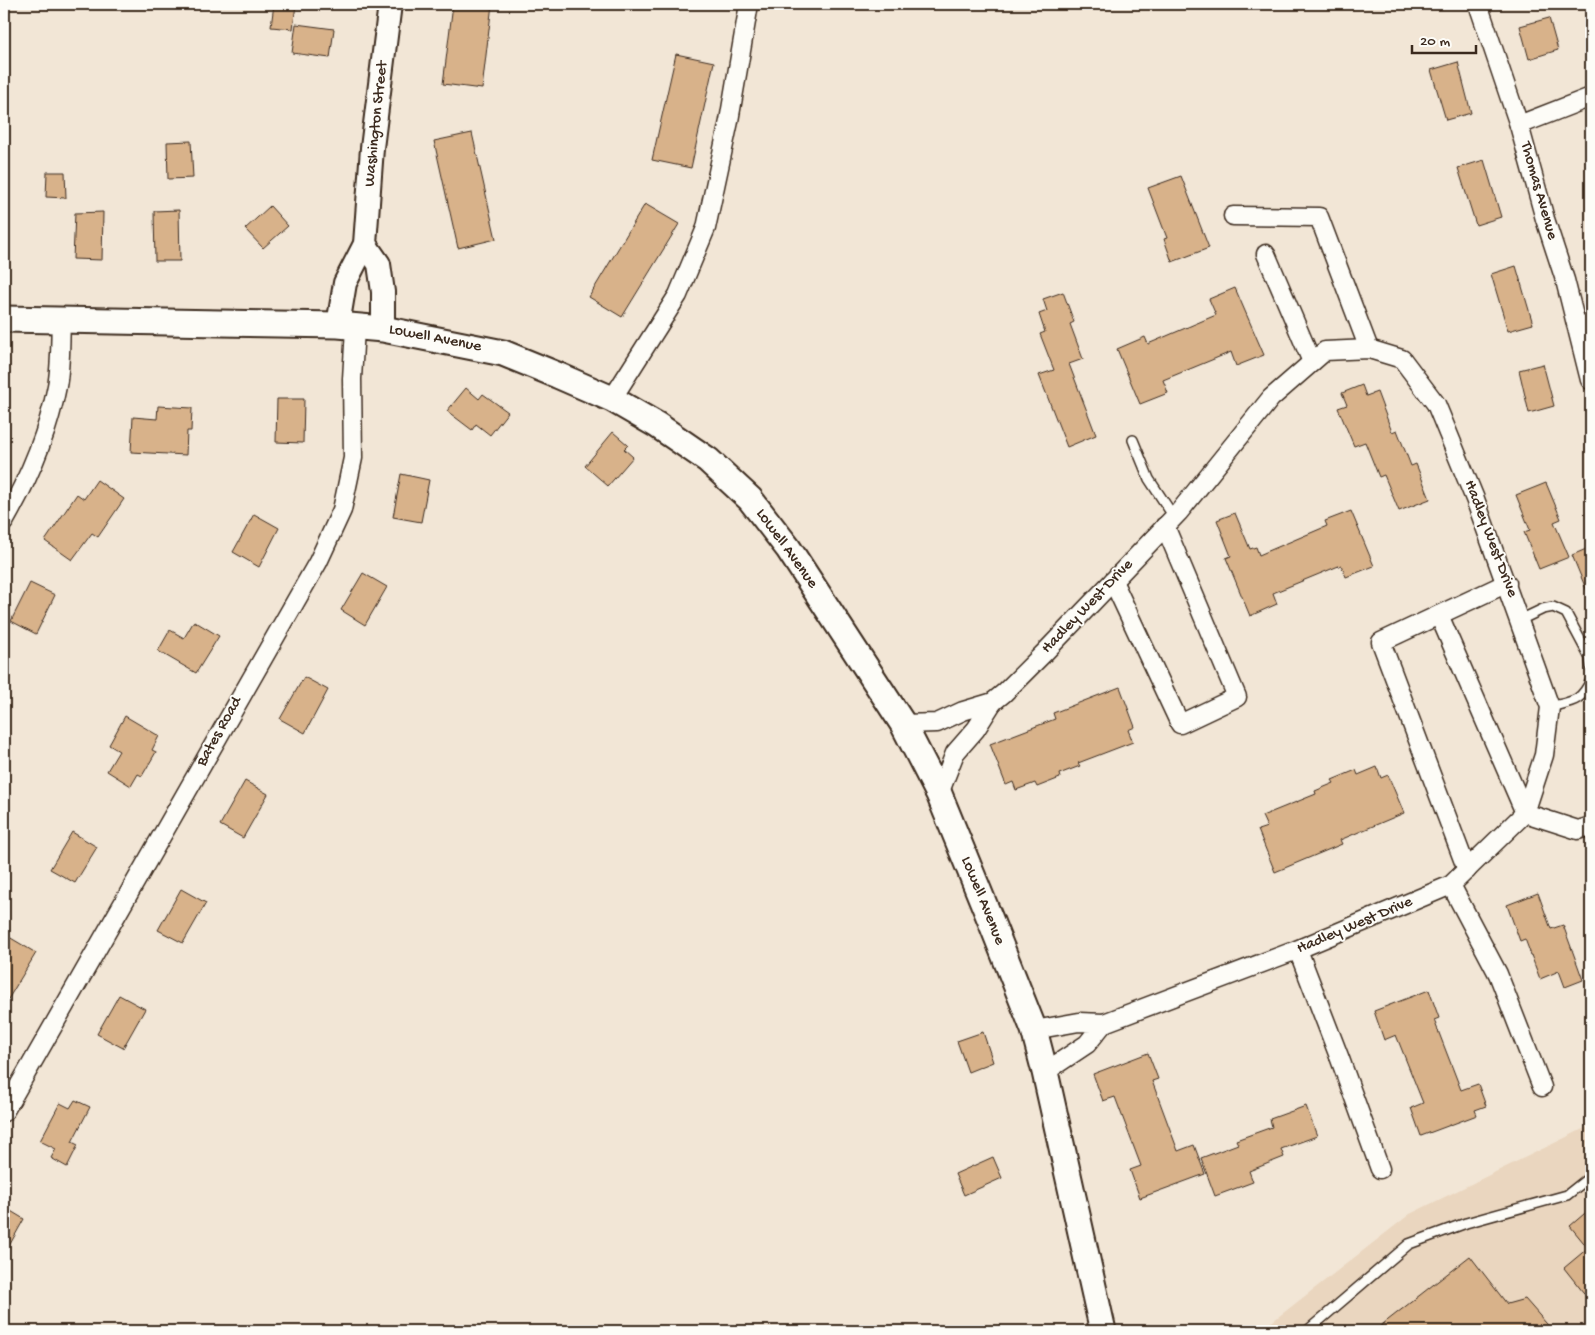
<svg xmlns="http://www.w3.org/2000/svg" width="1595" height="1335" viewBox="0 0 1595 1335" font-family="'Gochi Hand',sans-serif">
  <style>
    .built { fill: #ead6bf }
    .building { fill: #d8b28a; stroke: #3b2a1e }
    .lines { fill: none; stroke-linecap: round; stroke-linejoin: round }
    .service-casing { stroke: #3b2a1e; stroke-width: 12 }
    .minor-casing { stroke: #3b2a1e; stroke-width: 21 }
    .tertiary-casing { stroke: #3b2a1e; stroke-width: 26 }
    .secondary-casing { stroke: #3b2a1e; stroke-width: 29 }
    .service { stroke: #fdfcf7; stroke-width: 9 }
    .minor { stroke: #fdfcf7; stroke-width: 18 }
    .tertiary { stroke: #fdfcf7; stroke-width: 22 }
    .secondary { stroke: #fdfcf7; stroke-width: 25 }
    .labels { text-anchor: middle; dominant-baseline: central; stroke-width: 4; stroke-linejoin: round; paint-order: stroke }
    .street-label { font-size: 16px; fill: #3b2a1e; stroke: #fdfcf7 }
  </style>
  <rect width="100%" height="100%" fill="#f2e6d6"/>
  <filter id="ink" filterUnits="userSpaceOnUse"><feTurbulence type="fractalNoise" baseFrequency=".02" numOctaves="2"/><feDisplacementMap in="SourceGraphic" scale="10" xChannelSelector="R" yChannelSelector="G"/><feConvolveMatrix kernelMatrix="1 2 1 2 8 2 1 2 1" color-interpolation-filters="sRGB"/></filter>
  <g filter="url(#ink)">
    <path class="built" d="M 1591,1125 L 1591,1331 L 1260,1331 L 1410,1214 Z"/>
    <g class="building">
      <path d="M 274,4 L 296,4 L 293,29 L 271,27 Z"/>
      <path d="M 453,4 L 492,4 L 482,89 L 443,84 Z"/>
      <path d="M 1549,18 L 1558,50 L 1529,59 L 1520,26 Z"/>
      <path d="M 296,24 L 334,29 L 330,58 L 292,53 Z"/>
      <path d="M 676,54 L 714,62 L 691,168 L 652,160 Z"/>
      <path d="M 1458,62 L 1471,113 L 1446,120 L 1431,70 Z"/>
      <path d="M 472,133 L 496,239 L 458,248 L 434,141 Z"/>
      <path d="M 191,141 L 193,178 L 168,179 L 167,142 Z"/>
      <path d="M 1484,160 L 1501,217 L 1476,225 L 1458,168 Z"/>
      <path d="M 47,172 L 65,172 L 66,198 L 46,197 Z"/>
      <path d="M 1181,176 L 1209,248 L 1172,262 L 1164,239 L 1167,238 L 1148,188 Z"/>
      <path d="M 645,204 L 679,224 L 622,317 L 589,297 Z"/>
      <path d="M 270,206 L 288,226 L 263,248 L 245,229 Z"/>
      <path d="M 179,210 L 180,261 L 155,261 L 154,211 Z"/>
      <path d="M 103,212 L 102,260 L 73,259 L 75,213 Z"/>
      <path d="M 1516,266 L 1533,324 L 1508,331 L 1491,274 Z"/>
      <path d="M 1235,288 L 1264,355 L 1236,366 L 1231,352 L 1163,380 L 1168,393 L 1140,404 L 1117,349 L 1145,337 L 1148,344 L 1216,315 L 1209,299 Z"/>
      <path d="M 1063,292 L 1074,322 L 1070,324 L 1083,359 L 1069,364 L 1096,435 L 1067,447 L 1039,375 L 1054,370 L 1040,334 L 1045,332 L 1039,314 L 1047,311 L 1043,299 Z"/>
      <path d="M 1543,364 L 1554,406 L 1529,413 L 1519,370 Z"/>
      <path d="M 1362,385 L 1366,396 L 1377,392 L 1392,432 L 1397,430 L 1411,466 L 1416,464 L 1430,499 L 1399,511 L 1384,475 L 1379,477 L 1365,442 L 1354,446 L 1338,408 L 1347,405 L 1342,393 Z"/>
      <path d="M 466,388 L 479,399 L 483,394 L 508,412 L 490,435 L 476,424 L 472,430 L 447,411 Z"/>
      <path d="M 277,399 L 304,399 L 303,443 L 276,442 Z"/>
      <path d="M 158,406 L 192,408 L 191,431 L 187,431 L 186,455 L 131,452 L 133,417 L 157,419 Z"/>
      <path d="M 613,432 L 628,445 L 624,449 L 633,457 L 608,486 L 585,466 Z"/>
      <path d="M 401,474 L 429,480 L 421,522 L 393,517 Z"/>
      <path d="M 97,480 L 124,499 L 98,537 L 92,533 L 72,560 L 45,541 L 77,494 L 84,499 Z"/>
      <path d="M 1546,483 L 1561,519 L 1554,522 L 1569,557 L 1539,569 L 1524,532 L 1530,530 L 1516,495 Z"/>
      <path d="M 1351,511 L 1374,566 L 1346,577 L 1341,565 L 1273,593 L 1277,604 L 1250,616 L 1226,558 L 1231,556 L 1217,520 L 1235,513 L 1250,549 L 1256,547 L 1259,555 L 1327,526 L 1325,521 Z"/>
      <path d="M 254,514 L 279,528 L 259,567 L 233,552 Z"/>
      <path d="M 1591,547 L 1591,601 L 1572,555 Z"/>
      <path d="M 363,573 L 387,587 L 365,625 L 341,610 Z"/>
      <path d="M 30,583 L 55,595 L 36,634 L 11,621 Z"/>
      <path d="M 194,621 L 219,636 L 196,673 L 158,651 L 170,630 L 184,638 Z"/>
      <path d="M 304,677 L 328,690 L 305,733 L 280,719 Z"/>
      <path d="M 1120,687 L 1135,727 L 1128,730 L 1133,742 L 1078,763 L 1080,766 L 1059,774 L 1060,778 L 1037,787 L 1035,783 L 1016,790 L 1013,782 L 1006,785 L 990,744 L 1055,719 L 1053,713 Z"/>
      <path d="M 125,716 L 159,736 L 152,750 L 156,752 L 142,776 L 138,774 L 131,786 L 107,771 L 119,751 L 109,745 Z"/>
      <path d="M 1377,767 L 1381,778 L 1388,775 L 1404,813 L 1340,840 L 1342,844 L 1275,872 L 1258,830 L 1267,827 L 1262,816 L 1316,794 L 1315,791 L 1334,783 L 1332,780 L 1356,770 L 1358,775 Z"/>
      <path d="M 245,781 L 268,794 L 243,838 L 220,825 Z"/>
      <path d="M 72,832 L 97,847 L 75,883 L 50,869 Z"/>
      <path d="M 181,889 L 206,903 L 183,943 L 158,930 Z"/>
      <path d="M 1538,893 L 1551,929 L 1563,925 L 1583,980 L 1565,987 L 1559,971 L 1540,979 L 1525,939 L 1520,941 L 1507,905 Z"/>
      <path d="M 4,934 L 36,953 L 4,1006 Z"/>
      <path d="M 1429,990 L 1439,1018 L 1434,1020 L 1461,1090 L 1478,1084 L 1486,1106 L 1475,1110 L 1477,1115 L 1421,1136 L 1411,1108 L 1423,1103 L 1396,1035 L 1384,1040 L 1374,1011 Z"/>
      <path d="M 119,995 L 145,1009 L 123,1048 L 97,1034 Z"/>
      <path d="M 983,1032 L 993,1062 L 968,1072 L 957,1041 Z"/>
      <path d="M 1148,1053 L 1158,1079 L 1152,1081 L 1178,1151 L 1194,1145 L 1205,1174 L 1140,1198 L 1130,1170 L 1141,1166 L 1115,1097 L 1103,1101 L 1093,1074 Z"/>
      <path d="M 75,1100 L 90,1107 L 72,1142 L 78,1145 L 67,1167 L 51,1158 L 56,1149 L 40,1141 L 60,1103 L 70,1108 Z"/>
      <path d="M 1306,1106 L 1317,1136 L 1281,1149 L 1284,1157 L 1249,1171 L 1253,1182 L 1215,1196 L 1201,1158 L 1238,1144 L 1236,1140 L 1272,1127 L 1270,1119 Z"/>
      <path d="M 993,1157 L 1002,1178 L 964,1195 L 955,1174 Z"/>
      <path d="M 4,1207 L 24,1219 L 4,1255 Z"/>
      <path d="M 1591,1208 L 1591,1302 L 1564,1268 L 1588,1248 L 1570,1226 Z"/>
      <path d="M 1470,1256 L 1507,1304 L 1525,1299 L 1553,1331 L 1374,1331 Z"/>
    </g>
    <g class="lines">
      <g class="service-casing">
        <g id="service">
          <path d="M 1576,324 L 1591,317"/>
          <path d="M 1133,440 L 1149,479 L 1174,517"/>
          <path d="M 1520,620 L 1543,609 L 1553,607 L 1566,613 L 1590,658 L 1591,667"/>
          <path d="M 1550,707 C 1573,701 1581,702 1591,680"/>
          <path d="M 1307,1331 L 1409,1244 L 1466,1223 L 1567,1195 L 1591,1176"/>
        </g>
      </g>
      <g class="minor-casing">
        <g id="minor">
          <path d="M 1478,4 L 1519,125 L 1545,219 L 1565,280 L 1590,380"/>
          <path d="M 1519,125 L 1591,97"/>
          <path d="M 1233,216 L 1319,217 L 1369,349"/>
          <path d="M 1266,254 L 1312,362"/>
          <path d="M 612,399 L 678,295 L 706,228 L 729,121 L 749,4"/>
          <path d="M 4,522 C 28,480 48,434 57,386 C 61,365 60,342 61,321"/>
          <path d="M 1113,581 L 1180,724 L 1237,697 L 1165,526"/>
          <path d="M 1439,615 L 1525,813 L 1578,830 L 1591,826"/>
          <path d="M 993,702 L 1004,693 L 1045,652 L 1179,512 L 1271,398 L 1325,351 L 1369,349 L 1402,359 L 1436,404 L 1475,499 L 1550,707 L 1544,755 L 1525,813 L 1451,885 L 1294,951 L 1104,1023"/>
          <path d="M 903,724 L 937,723 L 963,711 L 993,702 L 976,729 L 955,753 L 939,794"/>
          <path d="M 1467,870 L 1381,642 L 1507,583"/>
          <path d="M 1451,885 L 1498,974 L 1542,1087"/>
          <path d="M 1298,950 L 1340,1059 L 1380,1169"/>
          <path d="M 1034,1030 L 1079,1022 L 1104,1023 L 1087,1044 L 1045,1072"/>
          <path d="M 4,1112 L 318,562 L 342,510 L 353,458 L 352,379 L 355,328"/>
        </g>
      </g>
      <g class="tertiary-casing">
        <g id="tertiary">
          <path d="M 365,244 L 379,264 L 383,292 L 383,329"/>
          <path d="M 338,325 L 345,283 L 365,244 L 372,148 L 390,4"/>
        </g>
      </g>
      <g class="secondary-casing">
        <path id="secondary" d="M 4,319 L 338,325 L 383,329 L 503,353 L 557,375 L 612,399 L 657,425 L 708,460 L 750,499 L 788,548 L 903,724 L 939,794 L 990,919 L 1034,1030 L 1045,1072 L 1103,1331"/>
      </g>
      <use href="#service" class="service"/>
      <use href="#minor" class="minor"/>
      <use href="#tertiary" class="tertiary"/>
      <use href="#secondary" class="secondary"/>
    </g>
  </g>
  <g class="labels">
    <g class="street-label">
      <text transform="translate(377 124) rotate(-84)">Washington Street</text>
      <text transform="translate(1538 191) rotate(74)">Thomas Avenue</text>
      <text transform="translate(435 339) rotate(11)">Lowell Avenue</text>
      <text transform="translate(1490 539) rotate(69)">Hadley West Drive</text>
      <text transform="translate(786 549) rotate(54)">Lowell Avenue</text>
      <text transform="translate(1088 607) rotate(-46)">Hadley West Drive</text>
      <text transform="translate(220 732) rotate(-61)">Bates Road</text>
      <text transform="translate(982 901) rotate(68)">Lowell Avenue</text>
      <text transform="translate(1355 926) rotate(-23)">Hadley West Drive</text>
    </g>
  </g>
  <rect width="1595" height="1335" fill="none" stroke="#fdfcf7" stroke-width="20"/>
  <rect x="10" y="10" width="1575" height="1315" fill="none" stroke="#3b2a1e" stroke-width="2" filter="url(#ink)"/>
  <path d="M1412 45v8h64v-8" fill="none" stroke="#3b2a1e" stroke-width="2.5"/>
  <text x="1420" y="45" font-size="15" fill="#3b2a1e" stroke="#fdfcf7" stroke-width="4" paint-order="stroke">20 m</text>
</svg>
